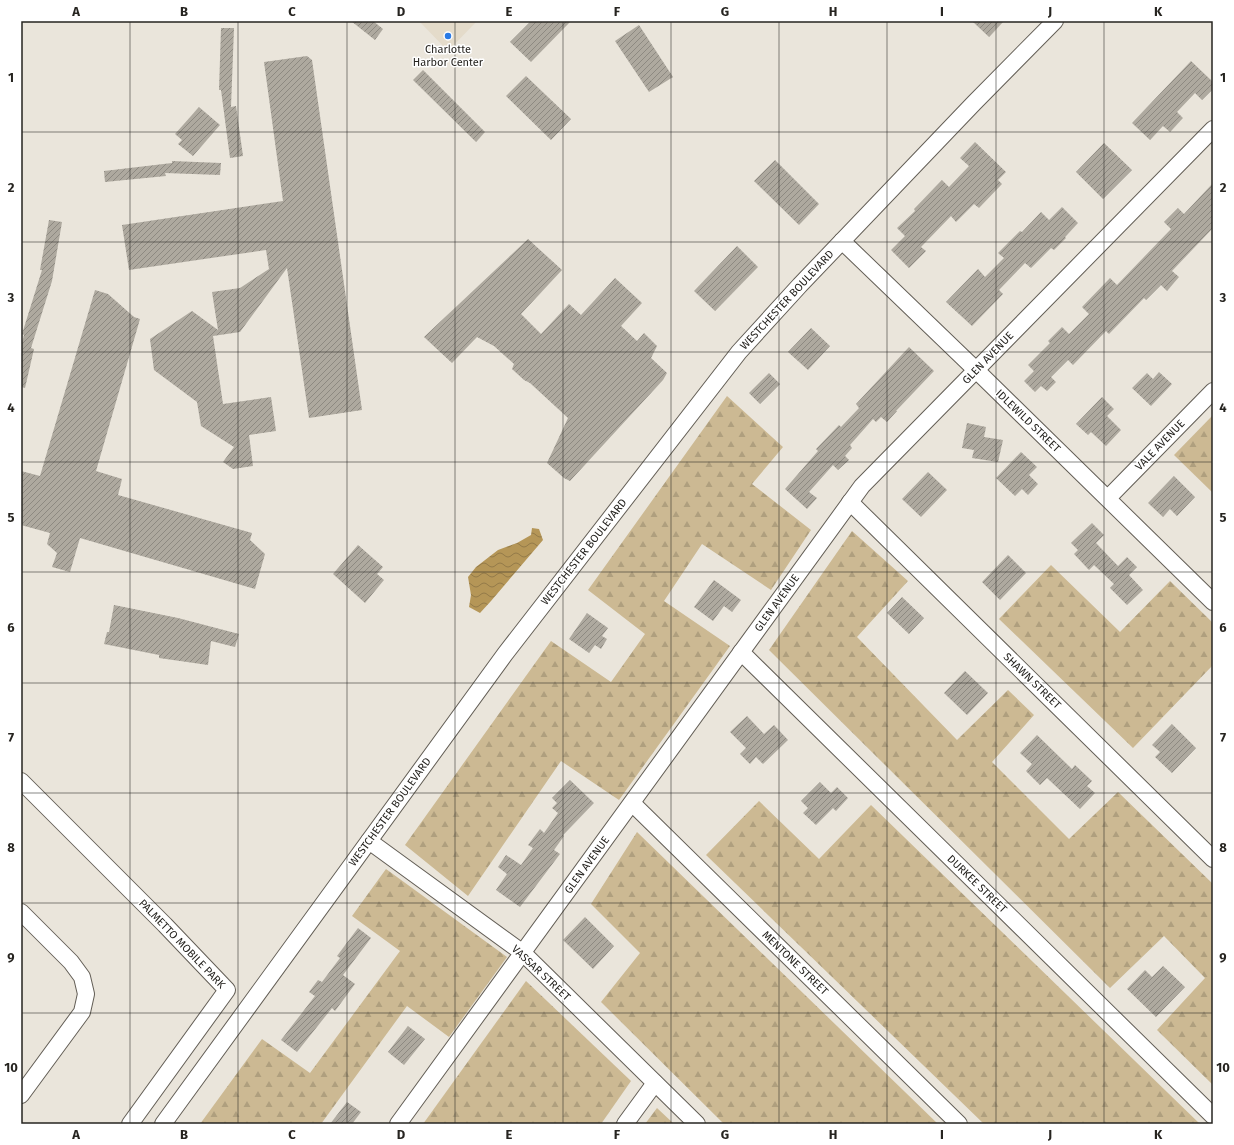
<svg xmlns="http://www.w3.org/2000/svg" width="1234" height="1145" viewBox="0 0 1234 1145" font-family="'Fira Sans',sans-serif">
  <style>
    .built { fill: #e4dbca }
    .forest { fill: url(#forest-firs) }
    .water { fill: url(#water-waves) }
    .building { fill: url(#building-hatch) }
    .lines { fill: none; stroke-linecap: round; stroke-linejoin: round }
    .street-casing { stroke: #635e56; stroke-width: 18 }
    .street { stroke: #fff; stroke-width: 16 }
    .grid { fill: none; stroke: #262420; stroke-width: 1; stroke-opacity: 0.55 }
    .poi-dot { fill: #2a7ae5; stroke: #fff; stroke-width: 1.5 }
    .labels { text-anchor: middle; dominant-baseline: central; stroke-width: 3; stroke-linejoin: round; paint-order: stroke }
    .poi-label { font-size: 11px; fill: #262420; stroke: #fff }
    .street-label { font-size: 11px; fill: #262420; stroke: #fff }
    .neatline { fill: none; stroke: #262420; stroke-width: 1.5 }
    .grid-label { font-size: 13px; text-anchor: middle; font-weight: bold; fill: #262420 }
  </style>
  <defs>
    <pattern id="forest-firs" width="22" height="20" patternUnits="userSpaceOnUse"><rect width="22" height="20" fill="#ccb993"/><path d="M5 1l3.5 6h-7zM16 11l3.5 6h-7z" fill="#af9f7e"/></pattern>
    <pattern id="water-waves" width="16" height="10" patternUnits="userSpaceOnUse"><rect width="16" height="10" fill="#b59657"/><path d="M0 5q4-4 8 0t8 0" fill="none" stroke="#937a48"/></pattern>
    <pattern id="building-hatch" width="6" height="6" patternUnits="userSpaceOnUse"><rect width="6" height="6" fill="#aea99f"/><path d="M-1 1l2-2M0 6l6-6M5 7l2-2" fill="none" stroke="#8d8981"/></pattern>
  </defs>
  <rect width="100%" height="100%" fill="#eae5db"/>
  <path class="built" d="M 419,21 L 477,21 L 448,51 Z"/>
  <g class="forest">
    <path d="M 727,396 L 783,447 L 752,484 L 811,530 L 771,590 L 702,544 L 664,601 L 730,646 L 619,800 L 561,761 L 468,896 L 405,845 L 551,641 L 611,682 L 645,634 L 588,590 Z"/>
    <path d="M 1213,415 L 1213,493 L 1174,455 Z"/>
    <path d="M 852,531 L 908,581 L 857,637 L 957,740 L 1008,690 L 1034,715 L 992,762 L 1069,839 L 1118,792 L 1213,884 L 1213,1085 L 1157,1030 L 1205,978 L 1164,936 L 1110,988 L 769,650 Z"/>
    <path d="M 1051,565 L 1120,632 L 1170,581 L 1213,623 L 1213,665 L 1133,748 L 999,619 Z"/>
    <path d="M 759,801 L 819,859 L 871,805 L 1200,1124 L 984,1124 L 706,855 Z"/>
    <path d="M 637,832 L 938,1124 L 724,1124 L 601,1002 L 640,953 L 591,904 Z"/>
    <path d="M 386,869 L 507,957 L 449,1037 L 407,1006 L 321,1124 L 200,1124 L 262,1039 L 310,1073 L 400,951 L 352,916 Z"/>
    <path d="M 526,981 L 631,1081 L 601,1124 L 423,1124 Z"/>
    <path d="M 657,1108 L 674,1124 L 645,1124 Z"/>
  </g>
  <path class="water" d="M 532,528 L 539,529 L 543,540 L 491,601 L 480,613 L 469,607 L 471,595 L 468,577 L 476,567 L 498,550 L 517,543 L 531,535 Z"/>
  <g class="building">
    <path d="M 351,21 L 373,21 L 383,29 L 375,40 Z"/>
    <path d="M 531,21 L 571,21 L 531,62 L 510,42 Z"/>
    <path d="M 972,21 L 1004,21 L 989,37 Z"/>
    <path d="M 639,25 L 673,77 L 649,92 L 615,41 Z"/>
    <path d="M 221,28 L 234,28 L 231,107 L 236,106 L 243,156 L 230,158 L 221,90 L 219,90 Z"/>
    <path d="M 307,56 L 312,60 L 362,410 L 309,418 L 287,268 L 240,332 L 213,336 L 223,404 L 271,397 L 276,431 L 249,435 L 253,466 L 233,469 L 223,462 L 234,447 L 201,426 L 197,402 L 154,370 L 150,339 L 192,311 L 218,330 L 212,292 L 240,288 L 269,269 L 266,250 L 129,270 L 122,225 L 283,201 L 264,62 Z"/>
    <path d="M 1191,61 L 1213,82 L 1213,89 L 1202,100 L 1195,93 L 1177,112 L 1183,118 L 1170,132 L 1163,126 L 1150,140 L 1132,123 Z"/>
    <path d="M 423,70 L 485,132 L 476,142 L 413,80 Z"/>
    <path d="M 526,76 L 571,119 L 551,140 L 506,96 Z"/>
    <path d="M 199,107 L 220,125 L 193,156 L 178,144 L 182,140 L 175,134 Z"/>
    <path d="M 975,142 L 1006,172 L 998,180 L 1002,184 L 979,208 L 974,204 L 956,222 L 951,216 L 921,247 L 926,251 L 909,268 L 891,250 L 905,236 L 897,228 L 915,211 L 914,209 L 942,180 L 949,187 L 969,166 L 960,158 Z"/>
    <path d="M 1104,143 L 1132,170 L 1103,199 L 1076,172 Z"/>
    <path d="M 775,160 L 819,204 L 799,225 L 754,181 Z"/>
    <path d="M 172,161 L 221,163 L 220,175 L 165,173 L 166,176 L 105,182 L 104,171 L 172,163 Z"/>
    <path d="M 1213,183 L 1213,228 L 1172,271 L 1179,277 L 1167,291 L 1161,285 L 1146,300 L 1144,298 L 1109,334 L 1106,331 L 1073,365 L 1068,360 L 1051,377 L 1056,382 L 1047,391 L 1041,386 L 1035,392 L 1024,381 L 1034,371 L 1028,365 L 1050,343 L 1048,341 L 1062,327 L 1069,334 L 1089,314 L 1082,307 L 1110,278 L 1117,285 L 1171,229 L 1164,222 L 1178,208 L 1184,214 Z"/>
    <path d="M 1062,207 L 1078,223 L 1065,237 L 1066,238 L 1054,250 L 1051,248 L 1031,268 L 1025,263 L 999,290 L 1003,294 L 972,326 L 946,302 L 978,269 L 985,277 L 1004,258 L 998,253 L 1020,231 L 1022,232 L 1041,212 L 1049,220 Z"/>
    <path d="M 49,220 L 62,222 L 52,281 L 31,348 L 34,349 L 25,388 L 21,387 L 21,346 L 24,335 L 22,334 L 42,270 L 40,270 Z"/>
    <path d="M 528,239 L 562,270 L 521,314 L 541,334 L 569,304 L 581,315 L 615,278 L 642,303 L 621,326 L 637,341 L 644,333 L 657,346 L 651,358 L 667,373 L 663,380 L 570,481 L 564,478 L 547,463 L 568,418 L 530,383 L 524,380 L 512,369 L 514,364 L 494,346 L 477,337 L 452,363 L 424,337 Z"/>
    <path d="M 737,246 L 758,267 L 715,311 L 694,291 Z"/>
    <path d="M 95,290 L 108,294 L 134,317 L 140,319 L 96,471 L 122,479 L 118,495 L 252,533 L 250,540 L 265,554 L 255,589 L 80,538 L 70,572 L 52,567 L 57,553 L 47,544 L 50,533 L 21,525 L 21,471 L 40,476 Z"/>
    <path d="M 811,328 L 830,346 L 808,370 L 788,352 Z"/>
    <path d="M 909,347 L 934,371 L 896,411 L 897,411 L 887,422 L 881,417 L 876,422 L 873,419 L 850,445 L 852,448 L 845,456 L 849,460 L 838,470 L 833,465 L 809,492 L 817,498 L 807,509 L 785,489 L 818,451 L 816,449 L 839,425 L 841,427 L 859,408 L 856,404 Z"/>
    <path d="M 1159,372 L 1172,384 L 1151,406 L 1132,388 L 1147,373 L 1153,379 Z"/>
    <path d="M 769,373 L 780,384 L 760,404 L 749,393 Z"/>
    <path d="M 1102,397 L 1114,409 L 1107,416 L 1121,430 L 1106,446 L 1091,432 L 1088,435 L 1076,424 Z"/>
    <path d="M 967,423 L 986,427 L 984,437 L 1003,440 L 998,462 L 972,458 L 974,450 L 962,448 Z"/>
    <path d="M 1021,452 L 1037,467 L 1029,475 L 1038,484 L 1028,495 L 1022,489 L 1015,496 L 996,478 Z"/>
    <path d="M 928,472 L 947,490 L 921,517 L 902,499 Z"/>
    <path d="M 1174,476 L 1195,497 L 1177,516 L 1170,509 L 1163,517 L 1148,503 Z"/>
    <path d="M 1092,523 L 1104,535 L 1096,543 L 1118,566 L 1127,557 L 1137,567 L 1129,575 L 1143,590 L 1127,605 L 1110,588 L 1114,584 L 1094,565 L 1089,570 L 1074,554 L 1078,550 L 1071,543 Z"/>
    <path d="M 358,545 L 383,567 L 377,574 L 384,580 L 365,603 L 333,574 Z"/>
    <path d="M 1008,555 L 1026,573 L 1000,600 L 982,582 Z"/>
    <path d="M 714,580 L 741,600 L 732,612 L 724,606 L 713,621 L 694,607 Z"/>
    <path d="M 902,597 L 924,618 L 909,634 L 887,613 Z"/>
    <path d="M 114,605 L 178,618 L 239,634 L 235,647 L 211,641 L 208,665 L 159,658 L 159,655 L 104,644 L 107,632 L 109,632 Z"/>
    <path d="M 587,613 L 608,628 L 602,636 L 607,639 L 601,649 L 595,645 L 589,653 L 569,639 Z"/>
    <path d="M 965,671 L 988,693 L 967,715 L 944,693 Z"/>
    <path d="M 747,716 L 764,734 L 774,725 L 788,740 L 763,764 L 756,757 L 750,764 L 740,754 L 746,748 L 730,732 Z"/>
    <path d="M 1172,724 L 1196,748 L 1172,773 L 1155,757 L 1160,752 L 1152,745 Z"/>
    <path d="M 1037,735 L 1072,769 L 1075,765 L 1092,781 L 1087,786 L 1095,793 L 1080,809 L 1047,778 L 1040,785 L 1026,771 L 1032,764 L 1020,753 Z"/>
    <path d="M 570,780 L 594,803 L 563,835 L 564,836 L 554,850 L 560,854 L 520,907 L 496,890 L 507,874 L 498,867 L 506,855 L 521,865 L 533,848 L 528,845 L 540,829 L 544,833 L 558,813 L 552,808 L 557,803 L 552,798 Z"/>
    <path d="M 820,782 L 831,793 L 837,787 L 848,798 L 836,811 L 833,808 L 816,825 L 803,813 L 808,808 L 801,801 Z"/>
    <path d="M 585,917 L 614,946 L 593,969 L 563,940 Z"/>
    <path d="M 358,928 L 371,938 L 343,975 L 355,984 L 335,1011 L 332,1008 L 297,1052 L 281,1040 L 315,996 L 309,992 L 318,980 L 322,982 L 340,958 L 337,956 Z"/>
    <path d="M 1163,966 L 1185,987 L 1156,1017 L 1127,989 L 1145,970 L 1152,977 Z"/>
    <path d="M 408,1026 L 425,1039 L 404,1065 L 388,1052 Z"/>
    <path d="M 347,1102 L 361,1112 L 352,1124 L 330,1124 Z"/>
  </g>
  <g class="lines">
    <g class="street-casing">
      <g id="street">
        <path d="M 842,241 L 976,370 L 1213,602"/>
        <path d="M 1108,498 L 1213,391"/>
        <path d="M 850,502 L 1213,859"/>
        <path d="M 741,652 L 1213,1116"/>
        <path d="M 21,781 L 165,925 L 227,990 L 130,1124"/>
        <path d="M 632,803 L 959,1124"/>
        <path d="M 369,841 L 523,953 L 697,1124"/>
        <path d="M 21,912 L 71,962 L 82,977 L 86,994 L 82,1012 L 21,1095"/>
        <path d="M 163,1124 L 505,654 L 739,352 L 800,285 L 974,103 L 1055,21"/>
        <path d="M 398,1124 L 862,486 L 1213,129"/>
        <path d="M 625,1124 L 655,1083"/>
      </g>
    </g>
    <use href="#street" class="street"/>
  </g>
  <path class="grid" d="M 130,21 L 130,1124M 238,21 L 238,1124M 347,21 L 347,1124M 455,21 L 455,1124M 563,21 L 563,1124M 671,21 L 671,1124M 779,21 L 779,1124M 887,21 L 887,1124M 996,21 L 996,1124M 1104,21 L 1104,1124M 21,132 L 1213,132M 21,242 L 1213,242M 21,352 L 1213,352M 21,462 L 1213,462M 21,572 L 1213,572M 21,683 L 1213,683M 21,793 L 1213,793M 21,903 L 1213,903M 21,1013 L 1213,1013"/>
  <circle class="poi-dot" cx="448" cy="36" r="4"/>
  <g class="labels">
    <g class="poi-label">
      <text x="448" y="49">Charlotte<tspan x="448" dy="13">Harbor Center</tspan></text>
    </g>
    <g class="street-label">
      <text transform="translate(787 300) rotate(-47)">WESTCHESTER BOULEVARD</text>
      <text transform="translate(988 358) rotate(-46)">GLEN AVENUE</text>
      <text transform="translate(1028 421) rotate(44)">IDLEWILD STREET</text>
      <text transform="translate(1160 445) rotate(-46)">VALE AVENUE</text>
      <text transform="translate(584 552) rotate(-52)">WESTCHESTER BOULEVARD</text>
      <text transform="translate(777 603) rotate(-54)">GLEN AVENUE</text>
      <text transform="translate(1032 681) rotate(44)">SHAWN STREET</text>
      <text transform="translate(390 812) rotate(-54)">WESTCHESTER BOULEVARD</text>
      <text transform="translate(587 865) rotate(-54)">GLEN AVENUE</text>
      <text transform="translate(977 884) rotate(44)">DURKEE STREET</text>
      <text transform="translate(182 944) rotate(46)">PALMETTO MOBILE PARK</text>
      <text transform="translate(795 963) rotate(44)">MENTONE STREET</text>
      <text transform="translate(541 973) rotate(43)">VASSAR STREET</text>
    </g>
  </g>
  <rect width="1234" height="1145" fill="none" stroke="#ffffff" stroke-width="44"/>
  <rect x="22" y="22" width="1190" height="1101" class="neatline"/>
  <g class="grid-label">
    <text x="76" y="16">A</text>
    <text x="184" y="16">B</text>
    <text x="292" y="16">C</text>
    <text x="401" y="16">D</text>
    <text x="509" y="16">E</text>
    <text x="617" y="16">F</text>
    <text x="725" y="16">G</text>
    <text x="833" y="16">H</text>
    <text x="942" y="16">I</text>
    <text x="1050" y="16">J</text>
    <text x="1158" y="16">K</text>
    <text x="11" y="82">1</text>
    <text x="1223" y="82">1</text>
    <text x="11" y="192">2</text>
    <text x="1223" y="192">2</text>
    <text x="11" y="302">3</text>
    <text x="1223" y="302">3</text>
    <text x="11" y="412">4</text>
    <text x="1223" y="412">4</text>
    <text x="11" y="522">5</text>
    <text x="1223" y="522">5</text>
    <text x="11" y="632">6</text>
    <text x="1223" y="632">6</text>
    <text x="11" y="742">7</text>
    <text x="1223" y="742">7</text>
    <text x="11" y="852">8</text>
    <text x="1223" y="852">8</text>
    <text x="11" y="962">9</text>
    <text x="1223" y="962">9</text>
    <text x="11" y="1072">10</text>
    <text x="1223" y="1072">10</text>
    <text x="76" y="1139">A</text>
    <text x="184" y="1139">B</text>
    <text x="292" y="1139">C</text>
    <text x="401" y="1139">D</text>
    <text x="509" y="1139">E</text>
    <text x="617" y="1139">F</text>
    <text x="725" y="1139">G</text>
    <text x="833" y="1139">H</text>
    <text x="942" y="1139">I</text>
    <text x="1050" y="1139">J</text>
    <text x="1158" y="1139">K</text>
  </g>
</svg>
